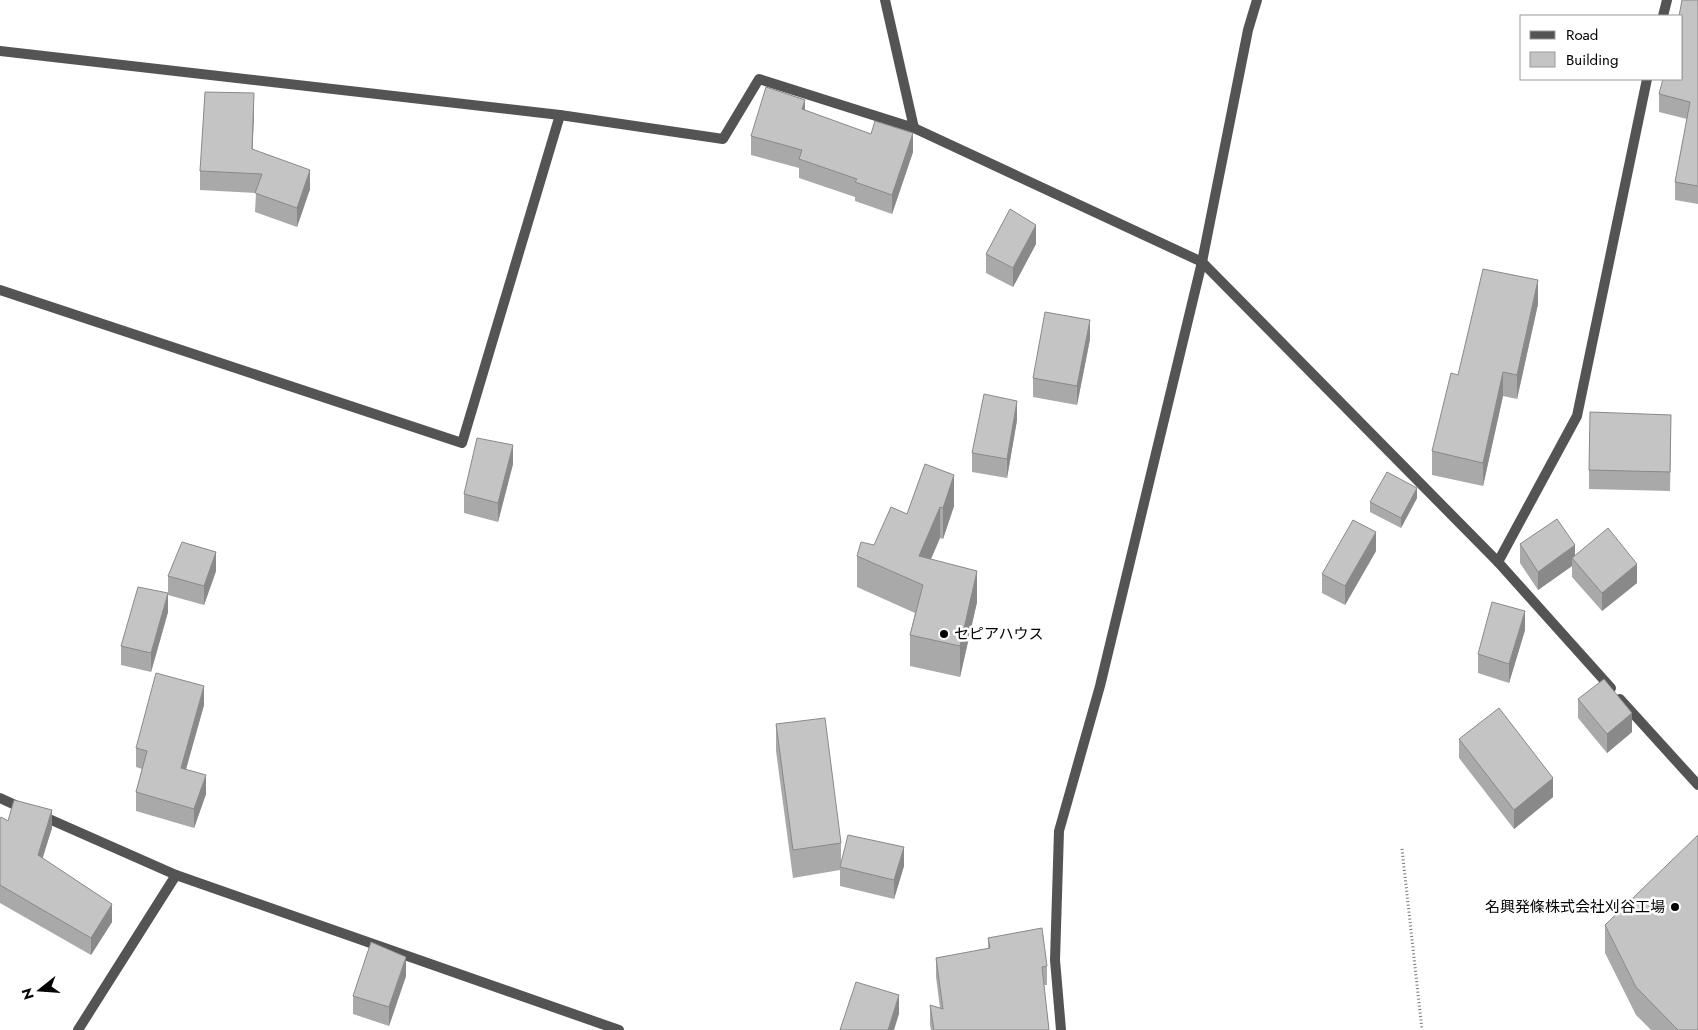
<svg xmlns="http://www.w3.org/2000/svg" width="1698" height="1030" viewBox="0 0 1698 1030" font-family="Jost,'Noto Sans JP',sans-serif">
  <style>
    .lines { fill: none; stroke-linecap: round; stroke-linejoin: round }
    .path { stroke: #767676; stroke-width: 3; stroke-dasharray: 1 2.5; stroke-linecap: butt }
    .minor { stroke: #545454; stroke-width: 10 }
    .wall { fill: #a9a9a9 }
    .shaded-wall { fill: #898989 }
    .building { fill: #c4c4c4; stroke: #898989 }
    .poi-dot { fill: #000; stroke: #fff; stroke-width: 2 }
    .labels { text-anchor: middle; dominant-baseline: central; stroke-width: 5; stroke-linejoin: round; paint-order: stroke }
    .poi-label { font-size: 15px; fill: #000; stroke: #fff; text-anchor: start }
  </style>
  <rect width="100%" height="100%" fill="#fff"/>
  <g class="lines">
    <path class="path" d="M 1402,849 L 1422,1030"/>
    <g class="minor">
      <path d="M 885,0 L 914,128"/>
      <path d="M 1663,16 L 1667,0"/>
      <path d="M 0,51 L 560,115 L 723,139 L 759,79 L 914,128 L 1202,262 L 1498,562 L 1611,688"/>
      <path d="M 0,290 L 462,443 L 560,115"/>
      <path d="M 1498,562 L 1577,416 L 1647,79"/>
      <path d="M 1620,699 L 1698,785"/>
      <path d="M 0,798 L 24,809"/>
      <path d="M 40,815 L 176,875 L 619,1030"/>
      <path d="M 78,1030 L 176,875"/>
      <path d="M 1061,1030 L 1055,960 L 1059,831 L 1100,686 L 1202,262 L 1248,30 L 1257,0"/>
    </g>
  </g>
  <g class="wall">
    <path d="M 1698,0 L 1698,204 L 1675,200 L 1675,182 L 1687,119 L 1659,112 L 1659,94 Z"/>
    <path d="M 805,110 L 913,152 L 892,214 L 855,201 L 855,197 L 799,178 L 799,168 L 751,155 L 751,136 Z"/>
    <path d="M 254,112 L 252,149 L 310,189 L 297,227 L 255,212 L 256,193 L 200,190 L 200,171 Z"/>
    <path d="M 1036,244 L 1013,287 L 986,273 L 986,254 Z"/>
    <path d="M 1538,304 L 1517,399 L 1503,396 L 1483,486 L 1432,475 L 1432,451 L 1458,375 Z"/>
    <path d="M 1090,339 L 1077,405 L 1033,397 L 1033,378 Z"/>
    <path d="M 1017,420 L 1007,478 L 972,472 L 972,453 Z"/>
    <path d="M 1671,434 L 1670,491 L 1589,489 L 1589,470 Z"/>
    <path d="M 513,464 L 498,522 L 464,513 L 464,494 Z"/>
    <path d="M 925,464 L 954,506 L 943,539 L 940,538 L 931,559 L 977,602 L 960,677 L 910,666 L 910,635 L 915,613 L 857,587 L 857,556 L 874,545 L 907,514 Z"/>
    <path d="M 1417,498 L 1401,528 L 1370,512 L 1370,502 Z"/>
    <path d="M 1520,544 L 1575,556 L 1637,583 L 1602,611 L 1572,577 L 1572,566 L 1538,590 L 1520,563 Z"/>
    <path d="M 1376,551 L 1345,605 L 1322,593 L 1322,574 Z"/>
    <path d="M 216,571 L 204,605 L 168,595 L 168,576 Z"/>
    <path d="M 168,612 L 151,672 L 121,665 L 121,646 Z"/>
    <path d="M 1525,630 L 1509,683 L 1478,673 L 1478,654 Z"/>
    <path d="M 1578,699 L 1632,732 L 1607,753 L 1578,718 Z"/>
    <path d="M 204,705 L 186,769 L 206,794 L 194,828 L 136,811 L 136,792 L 142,769 L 136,767 L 136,748 Z"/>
    <path d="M 776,724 L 841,843 L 841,863 L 904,866 L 894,899 L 840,886 L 840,870 L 793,878 L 776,751 Z"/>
    <path d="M 1459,739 L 1553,797 L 1514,829 L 1459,758 Z"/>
    <path d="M 0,819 L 8,821 L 52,828 L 42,858 L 112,922 L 91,955 L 0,903 Z"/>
    <path d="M 1605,925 L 1698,1030 L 1651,1030 L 1636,1015 L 1605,953 Z"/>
    <path d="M 988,938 L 1047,966 L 1047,985 L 1044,985 L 1049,1030 L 931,1030 L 930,1024 L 930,1005 L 940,1008 L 936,977 L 936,958 L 988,949 Z"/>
    <path d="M 406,976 L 389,1026 L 353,1014 L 353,996 Z"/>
  </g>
  <g class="shaded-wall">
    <path d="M 254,93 L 254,112 L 252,168 L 252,149 Z"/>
    <path d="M 805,100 L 805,119 L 802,109 Z"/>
    <path d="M 913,133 L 913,152 L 892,214 L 892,195 Z"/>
    <path d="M 310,170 L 310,189 L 297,227 L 297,208 Z"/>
    <path d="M 1036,225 L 1036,244 L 1013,287 L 1013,268 Z"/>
    <path d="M 1538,280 L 1538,304 L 1517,399 L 1517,375 Z"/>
    <path d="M 1090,320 L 1090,339 L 1077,405 L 1077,386 Z"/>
    <path d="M 1503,372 L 1503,396 L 1483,486 L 1483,463 Z"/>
    <path d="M 1017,401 L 1017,420 L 1007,478 L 1007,459 Z"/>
    <path d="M 513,445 L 513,464 L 498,522 L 498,503 Z"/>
    <path d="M 954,475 L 954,506 L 943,539 L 943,508 Z"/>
    <path d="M 1417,488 L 1417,498 L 1401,528 L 1401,518 Z"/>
    <path d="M 940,507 L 940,538 L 920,584 L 919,556 Z"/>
    <path d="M 1376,532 L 1376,551 L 1345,605 L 1345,586 Z"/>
    <path d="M 1575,545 L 1575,562 L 1572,558 L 1572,566 L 1538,590 L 1538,572 Z"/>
    <path d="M 216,552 L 216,571 L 204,605 L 204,586 Z"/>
    <path d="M 1637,564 L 1637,583 L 1602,611 L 1602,593 Z"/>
    <path d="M 977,571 L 977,602 L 960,677 L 960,646 Z"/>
    <path d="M 168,593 L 168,612 L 151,672 L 151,653 Z"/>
    <path d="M 1525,611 L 1525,630 L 1509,683 L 1509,664 Z"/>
    <path d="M 204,686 L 204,705 L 181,787 L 181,768 Z"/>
    <path d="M 1632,713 L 1632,732 L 1607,753 L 1607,734 Z"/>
    <path d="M 206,775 L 206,794 L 194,828 L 194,809 Z"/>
    <path d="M 1553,778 L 1553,797 L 1514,829 L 1514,810 Z"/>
    <path d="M 52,810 L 52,828 L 38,873 L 38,855 Z"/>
    <path d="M 904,847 L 904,866 L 894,899 L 894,880 Z"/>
    <path d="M 112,904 L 112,922 L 91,955 L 91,938 Z"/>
    <path d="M 406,957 L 406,976 L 389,1026 L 389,1007 Z"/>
    <path d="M 899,995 L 899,1014 L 894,1030 L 888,1030 Z"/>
  </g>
  <g class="building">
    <path d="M 1682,0 L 1698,0 L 1698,186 L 1675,182 L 1690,102 L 1659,94 L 1663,79 L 1682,79 L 1682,16 L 1679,16 Z"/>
    <path d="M 766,87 L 805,100 L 802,109 L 871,134 L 875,121 L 913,133 L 892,195 L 855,182 L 857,179 L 799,159 L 802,150 L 751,136 Z"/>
    <path d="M 205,92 L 254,93 L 252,149 L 310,170 L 297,208 L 255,193 L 262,174 L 200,171 Z"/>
    <path d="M 1010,209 L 1036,225 L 1013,268 L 986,254 Z"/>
    <path d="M 1483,269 L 1538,280 L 1517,375 L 1503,372 L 1483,463 L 1432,451 L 1451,373 L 1458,375 Z"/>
    <path d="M 1045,312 L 1090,320 L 1077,386 L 1033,378 Z"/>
    <path d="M 984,394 L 1017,401 L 1007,459 L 972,453 Z"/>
    <path d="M 1590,412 L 1671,415 L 1670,472 L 1589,470 Z"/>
    <path d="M 477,438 L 513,445 L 498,503 L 464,494 Z"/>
    <path d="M 925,464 L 954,475 L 943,508 L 940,507 L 919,556 L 977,571 L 960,646 L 910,635 L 923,585 L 857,556 L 861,542 L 874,545 L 891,507 L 907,514 Z"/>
    <path d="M 1387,472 L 1417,488 L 1401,518 L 1370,502 Z"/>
    <path d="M 1557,519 L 1575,545 L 1538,572 L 1520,544 Z"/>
    <path d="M 1353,520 L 1376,532 L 1345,586 L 1322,574 Z"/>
    <path d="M 1608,528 L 1637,564 L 1602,593 L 1572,558 Z"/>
    <path d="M 182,542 L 216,552 L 204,586 L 168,576 Z"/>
    <path d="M 138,587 L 168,593 L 151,653 L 121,646 Z"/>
    <path d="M 1492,602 L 1525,611 L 1509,664 L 1478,654 Z"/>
    <path d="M 156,673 L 204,686 L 181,768 L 206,775 L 194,809 L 136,792 L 147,751 L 136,748 Z"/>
    <path d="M 1604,679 L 1632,713 L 1607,734 L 1578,699 Z"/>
    <path d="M 1499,708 L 1553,778 L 1514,810 L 1459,739 Z"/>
    <path d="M 825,718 L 841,843 L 793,850 L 776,724 Z"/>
    <path d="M 14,800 L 52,810 L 38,855 L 112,904 L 91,938 L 0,885 L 0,819 L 1,817 L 8,821 Z"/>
    <path d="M 848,835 L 904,847 L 894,880 L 840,867 Z"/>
    <path d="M 1698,835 L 1698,1030 L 1678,1030 L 1636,987 L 1605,925 Z"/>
    <path d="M 1042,928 L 1047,966 L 1042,967 L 1049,1030 L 934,1030 L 930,1005 L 943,1009 L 936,958 L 990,948 L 988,938 Z"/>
    <path d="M 371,942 L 406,957 L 389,1007 L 353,996 Z"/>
    <path d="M 856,982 L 899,995 L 888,1030 L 840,1030 Z"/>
  </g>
  <g class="poi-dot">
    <circle cx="944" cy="634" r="5"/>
    <circle cx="1675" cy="907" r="5"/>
  </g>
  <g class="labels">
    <g class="poi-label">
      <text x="954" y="634">セピアハウス</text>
      <text x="1665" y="907" text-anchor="end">名興発條株式会社刈谷工場</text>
    </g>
  </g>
  <rect x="1520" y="15" width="162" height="65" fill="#ffffff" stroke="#999999"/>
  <rect x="1530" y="31" width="25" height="8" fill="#545454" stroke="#999999"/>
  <text x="1566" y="40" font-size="15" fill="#000000">Road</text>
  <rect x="1530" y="52" width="25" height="15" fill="#c4c4c4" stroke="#999999"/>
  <text x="1566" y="65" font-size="15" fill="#000000">Building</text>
  <g transform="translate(40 990) rotate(253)" stroke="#ffffff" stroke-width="4" paint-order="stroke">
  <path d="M0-4L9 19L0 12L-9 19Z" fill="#000000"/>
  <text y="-8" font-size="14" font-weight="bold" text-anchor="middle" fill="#000000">N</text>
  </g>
</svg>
